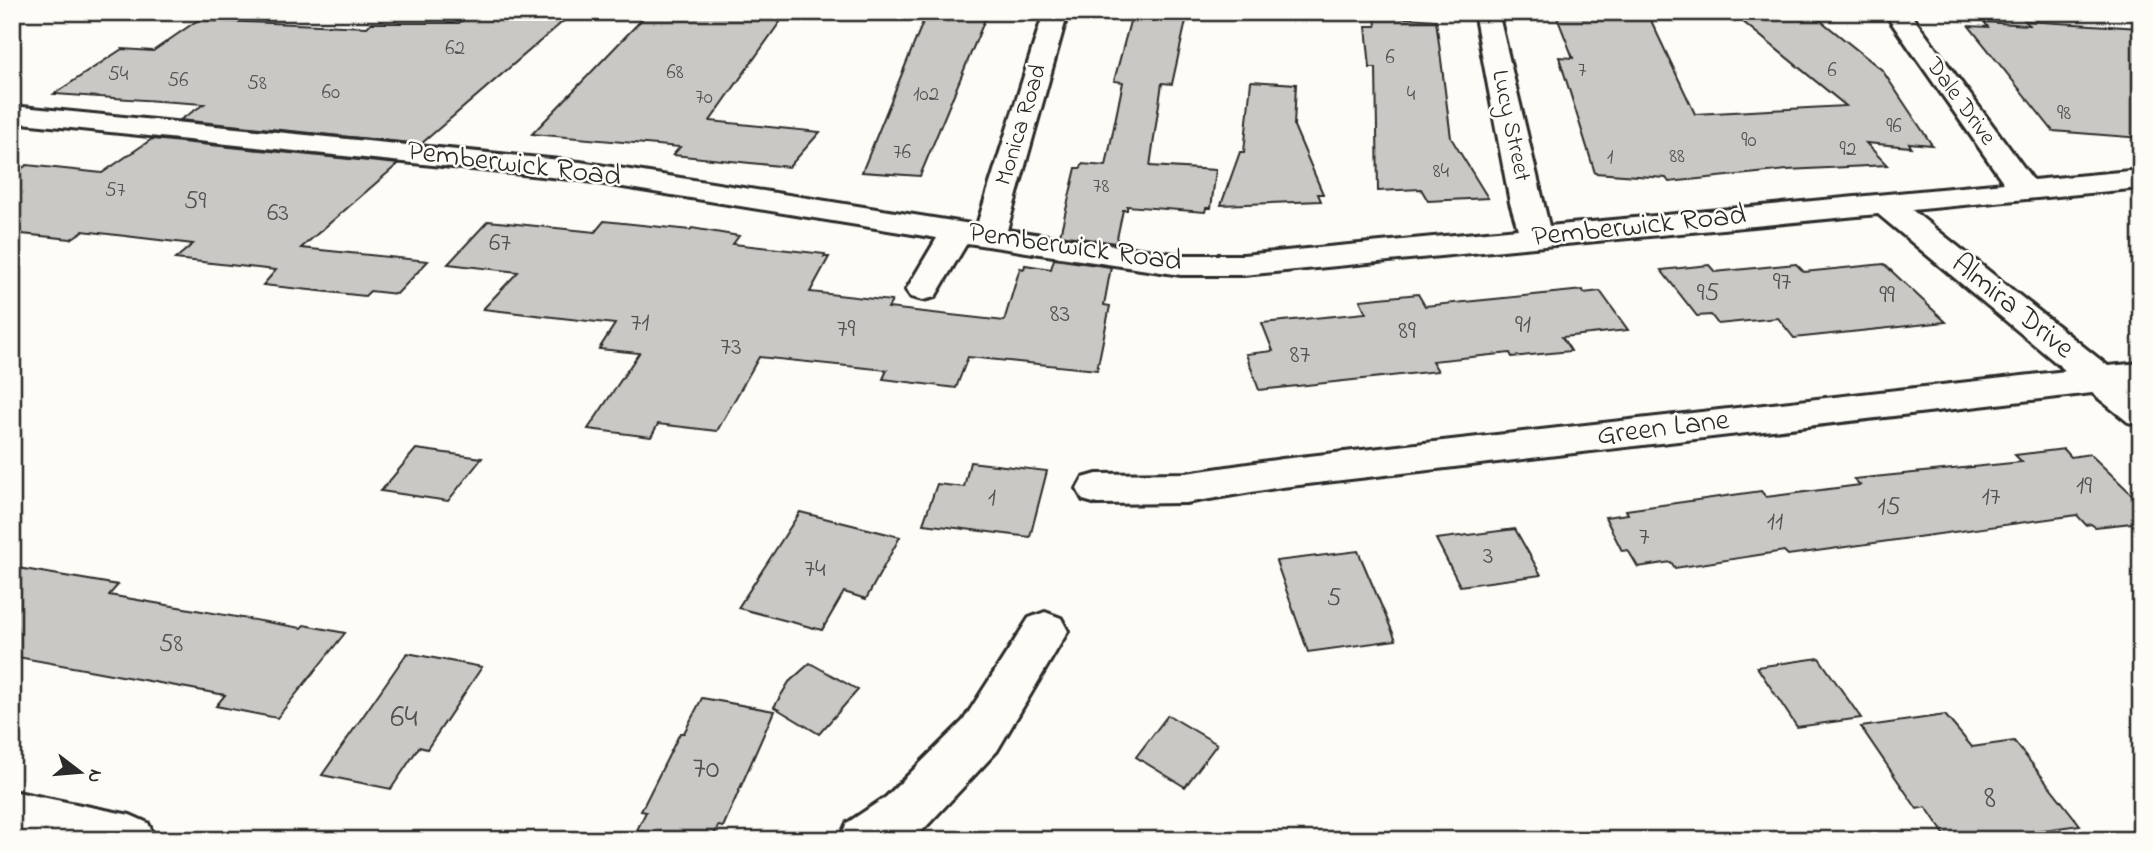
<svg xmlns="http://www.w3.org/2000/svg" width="2153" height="852" viewBox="0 0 2153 852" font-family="'Indie Flower',sans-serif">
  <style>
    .building { fill: #c9c8c4; stroke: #2b2b2b; stroke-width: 2 }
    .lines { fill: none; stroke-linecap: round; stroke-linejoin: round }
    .minor-casing { stroke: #2b2b2b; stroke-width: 6 }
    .minor { fill: #fdfcf7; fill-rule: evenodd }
    .labels { text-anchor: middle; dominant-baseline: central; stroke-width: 5; stroke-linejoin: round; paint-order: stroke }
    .far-number-label { font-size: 21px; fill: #525251 }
    .far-street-label { font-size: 24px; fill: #2b2b2b; stroke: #fdfcf7 }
    .number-label { font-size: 26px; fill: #525251 }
    .street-label { font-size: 30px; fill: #2b2b2b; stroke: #fdfcf7 }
    .near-number-label { font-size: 32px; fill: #525251 }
  </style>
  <rect width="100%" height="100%" fill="#fdfcf7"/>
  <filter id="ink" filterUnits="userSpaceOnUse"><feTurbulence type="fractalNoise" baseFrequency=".0143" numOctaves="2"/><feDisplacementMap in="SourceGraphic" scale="14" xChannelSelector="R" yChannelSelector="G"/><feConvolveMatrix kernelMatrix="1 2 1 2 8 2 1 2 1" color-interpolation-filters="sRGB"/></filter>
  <g filter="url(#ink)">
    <g class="building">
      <path d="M 472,12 L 574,12 L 421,144 L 180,120 L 204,104 L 54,94 L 122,49 L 153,51 L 198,20 L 367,27 L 371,23 L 459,23 Z"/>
      <path d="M 649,12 L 787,12 L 710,121 L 820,132 L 789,167 L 673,155 L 680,147 L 532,134 Z"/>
      <path d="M 927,12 L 988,12 L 920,176 L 862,172 Z"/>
      <path d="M 1142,12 L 1188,12 L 1172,84 L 1162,83 L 1150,166 L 1216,170 L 1211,208 L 1206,208 L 1205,212 L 1127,206 L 1127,210 L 1123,210 L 1116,243 L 1060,235 L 1076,168 L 1081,168 L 1082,164 L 1106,166 L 1123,82 L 1114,81 L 1132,14 Z"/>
      <path d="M 1555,12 L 1647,12 L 1695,114 L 1846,106 L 1731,12 L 1810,12 L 1882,70 L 1932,145 L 1909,143 L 1911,147 L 1866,143 L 1887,165 L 1787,170 L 1669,182 L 1666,178 L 1595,173 L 1559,57 L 1573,58 Z"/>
      <path d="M 1375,16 L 1436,20 L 1451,138 L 1488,198 L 1428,201 L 1421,189 L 1378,191 L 1376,68 L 1370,68 L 1366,26 L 1376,26 Z"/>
      <path d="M 2025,21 L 2141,28 L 2141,138 L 2053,131 L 1969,26 L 1988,27 L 1984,22 L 2029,25 Z"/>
      <path d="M 1251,81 L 1296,84 L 1294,126 L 1323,194 L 1318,194 L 1321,201 L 1221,205 L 1240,152 L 1244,152 Z"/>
      <path d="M 152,139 L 398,164 L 301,248 L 428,261 L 397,294 L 370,291 L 365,296 L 263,285 L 276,270 L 175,259 L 193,244 L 83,231 L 71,239 L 12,233 L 12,175 L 27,165 L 102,173 Z"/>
      <path d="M 488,221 L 595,232 L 604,221 L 690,230 L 692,228 L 739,236 L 733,244 L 825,254 L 824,257 L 829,257 L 810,292 L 892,301 L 888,308 L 1004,321 L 1020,268 L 1024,269 L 1025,265 L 1051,269 L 1054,259 L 1111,267 L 1104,305 L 1110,306 L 1097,370 L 968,357 L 956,388 L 883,379 L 887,370 L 759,357 L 717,431 L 658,424 L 651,437 L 588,429 L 639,353 L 599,349 L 615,324 L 483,309 L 518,272 L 448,264 Z"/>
      <path d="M 1796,264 L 1804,272 L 1884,264 L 1946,322 L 1794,338 L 1778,318 L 1718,324 L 1711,315 L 1697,316 L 1661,270 L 1709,265 L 1715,272 Z"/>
      <path d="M 1583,290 L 1584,293 L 1600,291 L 1628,330 L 1562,337 L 1571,351 L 1512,357 L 1510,353 L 1432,361 L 1438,371 L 1259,390 L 1246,354 L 1273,351 L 1262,323 L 1366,313 L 1360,300 L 1418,294 L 1425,306 Z"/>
      <path d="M 416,449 L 482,458 L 448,501 L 381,491 Z"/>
      <path d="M 2064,449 L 2071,457 L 2090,454 L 2141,503 L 2141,522 L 2095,527 L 2091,524 L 2086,525 L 2077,515 L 1788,555 L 1784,551 L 1675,568 L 1671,562 L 1638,567 L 1628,550 L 1622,551 L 1605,517 L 1628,514 L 1626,510 L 1761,491 L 1766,497 L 1860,485 L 1854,479 L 2022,462 L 2015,455 Z"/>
      <path d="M 970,462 L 1047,471 L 1030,537 L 923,524 L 937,484 L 964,487 Z"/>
      <path d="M 800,512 L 900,537 L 866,599 L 844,592 L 822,630 L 738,608 Z"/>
      <path d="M 1515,529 L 1541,575 L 1460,586 L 1436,539 Z"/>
      <path d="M 1358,551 L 1396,640 L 1308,652 L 1276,561 Z"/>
      <path d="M 12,567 L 118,585 L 109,595 L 301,628 L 304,625 L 345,633 L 277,718 L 216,706 L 225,695 L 12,656 Z"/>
      <path d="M 407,653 L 482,667 L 427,749 L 419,747 L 391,789 L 322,775 Z"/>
      <path d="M 1819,658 L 1861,718 L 1797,727 L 1757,667 Z"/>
      <path d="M 810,663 L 858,690 L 819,734 L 774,707 L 789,682 Z"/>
      <path d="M 702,698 L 774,711 L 723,827 L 718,826 L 712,840 L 686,840 L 637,830 L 646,812 L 641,811 L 680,733 L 684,733 Z"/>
      <path d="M 1168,715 L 1217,744 L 1185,787 L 1136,757 Z"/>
      <path d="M 1945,715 L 1972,747 L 2014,741 L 2080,825 L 2036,831 L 2043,840 L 1948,840 L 1926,807 L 1917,809 L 1861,727 Z"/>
    </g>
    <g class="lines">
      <g class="minor-casing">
        <g id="minor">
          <path d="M 1044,12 L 1068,12 L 1007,230 L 1181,255 L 1243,255 L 1518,229 L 1510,203 L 1474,12 L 1498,12 L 1549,226 L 2004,183 L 1884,12 L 1909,12 L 2033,180 L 2141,170 L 2141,188 L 1912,210 L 2108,366 L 2141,363 L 2141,387 L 2135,388 L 2141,393 L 2141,426 L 2128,422 L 2092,393 L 1282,487 L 1186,503 L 1097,504 L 1083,500 L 1077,489 L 1083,478 L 1097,474 L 1186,473 L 1282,459 L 2066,371 L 1878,214 L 1243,275 L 1181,275 L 967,243 L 935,297 L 923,300 L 911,297 L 906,290 L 937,238 L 580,180 L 12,122 L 12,106 L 580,162 L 977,225 Z"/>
          <path d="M 1045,612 L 1061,618 L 1068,631 L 997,751 L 922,831 L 909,840 L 839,840 L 847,823 L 886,797 L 963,721 L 1029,618 Z"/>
          <path d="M 12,791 L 130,815 L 148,823 L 156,840 L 12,839 Z"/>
        </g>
      </g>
      <use href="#minor" class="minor"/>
    </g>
  </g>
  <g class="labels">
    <g class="far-number-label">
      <text x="455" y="49">62</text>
      <text x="1390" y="58">6</text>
      <text x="1582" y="71">7</text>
      <text x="1832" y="71">6</text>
      <text x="675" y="73">68</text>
      <text x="118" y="75">54</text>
      <text x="178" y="81">56</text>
      <text x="257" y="84">58</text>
      <text x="331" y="93">60</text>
      <text x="926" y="95">102</text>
      <text x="1411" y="95">4</text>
      <text x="704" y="98">70</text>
      <text x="2064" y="114">98</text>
      <text x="1894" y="127">96</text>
      <text x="1749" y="141">90</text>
      <text x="1848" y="150">92</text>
      <text x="902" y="153">76</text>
      <text x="1677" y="157">88</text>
      <text x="1610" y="158">1</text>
      <text x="1441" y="172">84</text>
      <text x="1101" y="187">78</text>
      <text x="115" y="191">57</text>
    </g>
    <g class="far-street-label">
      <text transform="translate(1960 102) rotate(54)">Dale Drive</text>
      <text transform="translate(1022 125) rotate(-73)">Monica Road</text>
      <text transform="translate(1510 126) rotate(78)">Lucy Street</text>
    </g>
    <g class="number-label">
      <text x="195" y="202">59</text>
      <text x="278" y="214">63</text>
      <text x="500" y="244">67</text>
      <text x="1782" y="283">97</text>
      <text x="1708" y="294">95</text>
      <text x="1887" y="296">99</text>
      <text x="1060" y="315">83</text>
      <text x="640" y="324">71</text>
      <text x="1523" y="326">91</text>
      <text x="846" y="330">79</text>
      <text x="1407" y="332">89</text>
      <text x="731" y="348">73</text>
      <text x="1300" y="356">87</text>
      <text x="2084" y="487">19</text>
      <text x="1991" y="498">17</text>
      <text x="992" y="499">1</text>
      <text x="1889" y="508">15</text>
      <text x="1775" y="523">11</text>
      <text x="1644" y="538">7</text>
      <text x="1488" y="557">3</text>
      <text x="815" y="570">74</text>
      <text x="1334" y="599">5</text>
      <text x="171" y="645">58</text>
    </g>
    <g class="street-label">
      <text transform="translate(514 165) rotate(7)">Pemberwick Road</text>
      <text transform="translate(1639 227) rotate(-6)">Pemberwick Road</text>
      <text transform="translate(1075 248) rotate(8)">Pemberwick Road</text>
      <text transform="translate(2012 307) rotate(39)">Almira Drive</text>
      <text transform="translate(1663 429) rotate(-7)">Green Lane</text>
    </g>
    <g class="near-number-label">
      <text x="404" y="718">64</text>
      <text x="706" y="769">70</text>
      <text x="1990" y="799">8</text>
    </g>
  </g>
  <rect width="2153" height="852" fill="none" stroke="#fdfcf7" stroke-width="42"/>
  <rect x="21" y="21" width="2111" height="810" fill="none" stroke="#2b2b2b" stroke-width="2.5" filter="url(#ink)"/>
  <g transform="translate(80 772) rotate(106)" stroke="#fdfcf7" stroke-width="5" paint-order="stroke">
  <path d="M0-5L12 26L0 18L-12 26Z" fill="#2b2b2b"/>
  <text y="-10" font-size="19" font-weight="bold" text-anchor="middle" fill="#2b2b2b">N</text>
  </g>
</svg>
